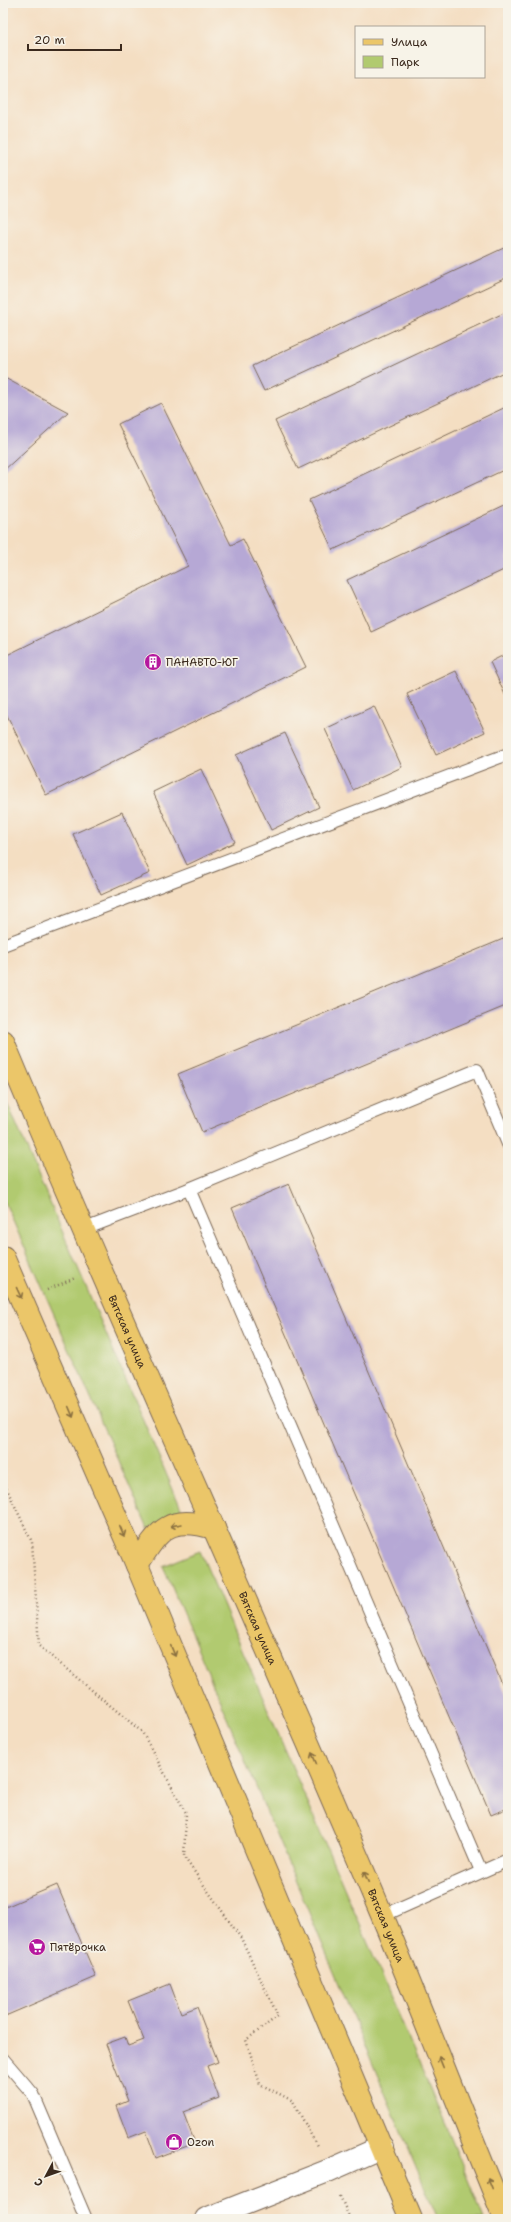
<svg xmlns="http://www.w3.org/2000/svg" width="511" height="2222" viewBox="0 0 511 2222" font-family="'Shantell Sans',sans-serif">
  <style>
    .green { fill: #b1ca6f; stroke: #767a46 }
    .building { fill: #b6a8d5 }
    .lines { fill: none; stroke-linecap: round; stroke-linejoin: round }
    .service-casing { stroke: #7c6957; stroke-width: 14 }
    .minor-casing { stroke: #7c6957; stroke-width: 24 }
    .primary-casing { stroke: #7c6957; stroke-width: 24 }
    .path { stroke: #7c6957; stroke-width: 2.5; stroke-dasharray: 1 3; stroke-linecap: butt }
    .service { stroke: #fff; stroke-width: 12 }
    .minor { stroke: #fff; stroke-width: 22 }
    .primary { stroke: #ebc669; stroke-width: 22 }
    .oneway { stroke: #8a7040 }
    .labels { text-anchor: middle; dominant-baseline: central; stroke-width: 3.5; stroke-linejoin: round; paint-order: stroke }
    .poi-label { font-size: 11px; fill: #3b2a1e; stroke: #f7f3e8; text-anchor: start }
    .street-label { font-size: 11px; fill: #3b2a1e; stroke: #f7f3e8 }
  </style>
  <rect width="100%" height="100%" fill="#f7f3e8"/>
  <filter id="ink" filterUnits="userSpaceOnUse"><feTurbulence type="fractalNoise" baseFrequency=".025" numOctaves="2"/><feDisplacementMap in="SourceGraphic" scale="8" xChannelSelector="R" yChannelSelector="G"/><feConvolveMatrix kernelMatrix="1 2 1 2 8 2 1 2 1" color-interpolation-filters="sRGB"/></filter>
  <filter id="wash" filterUnits="userSpaceOnUse"><feTurbulence type="fractalNoise" baseFrequency=".012" numOctaves="4" result="noise"/><feDisplacementMap in="SourceGraphic" scale="16" xChannelSelector="R" yChannelSelector="G"/><feGaussianBlur stdDeviation="0.9" result="paint"/><feColorMatrix in="noise" values="0 0 0 0 0 0 0 0 0 0 0 0 0 0 0 0 0 1.4 0 .05"/><feComposite in="paint" operator="in"/></filter>
  <g filter="url(#wash)">
    <rect width="100%" height="100%" fill="#f4dec2"/>
    <g class="green">
      <path d="M 3,1093 L 183,1513 L 148,1529 L 3,1198 Z"/>
      <path d="M 200,1551 L 446,2126 L 484,2219 L 438,2219 L 163,1566 Z"/>
    </g>
    <g id="blocks">
      <g class="building">
        <path d="M 508,246 L 508,277 L 264,391 L 252,366 Z"/>
        <path d="M 508,311 L 508,370 L 298,469 L 275,421 Z"/>
        <path d="M 3,377 L 68,412 L 3,471 Z"/>
        <path d="M 161,403 L 231,545 L 243,539 L 306,667 L 46,795 L 3,707 L 3,657 L 188,566 L 118,424 Z"/>
        <path d="M 508,406 L 508,468 L 333,550 L 309,500 Z"/>
        <path d="M 508,504 L 508,568 L 371,632 L 347,580 Z"/>
        <path d="M 508,653 L 508,701 L 490,662 Z"/>
        <path d="M 456,671 L 485,732 L 436,755 L 407,694 Z"/>
        <path d="M 374,706 L 402,767 L 353,790 L 325,729 Z"/>
        <path d="M 285,733 L 319,807 L 271,830 L 236,755 Z"/>
        <path d="M 201,769 L 235,842 L 187,865 L 153,792 Z"/>
        <path d="M 122,812 L 150,873 L 101,895 L 73,834 Z"/>
        <path d="M 508,937 L 508,1005 L 202,1132 L 178,1074 Z"/>
        <path d="M 289,1184 L 508,1698 L 508,1808 L 491,1815 L 232,1208 Z"/>
        <path d="M 57,1885 L 96,1977 L 3,2017 L 3,1908 Z"/>
        <path d="M 170,1984 L 181,2013 L 197,2007 L 218,2062 L 207,2066 L 219,2098 L 183,2112 L 195,2143 L 156,2158 L 146,2131 L 128,2138 L 116,2106 L 128,2101 L 106,2044 L 125,2037 L 128,2046 L 144,2040 L 128,2001 Z"/>
      </g>
    </g>
  </g>
  <g filter="url(#ink)">
    <use href="#blocks" fill-opacity="0" stroke="#7c6957" stroke-width="1"/>
    <g class="lines">
      <g class="service-casing">
        <g id="service">
          <path d="M 3,945 L 508,754"/>
          <path d="M 189,1189 L 481,1871"/>
          <path d="M 82,1230 L 189,1189 L 477,1070 L 508,1144"/>
          <path d="M 382,1916 L 508,1860"/>
          <path d="M 3,2059 L 33,2094 L 86,2219"/>
        </g>
      </g>
      <g class="minor-casing">
        <path id="minor" d="M 206,2219 L 330,2170 L 382,2147"/>
      </g>
      <g class="primary-casing">
        <g id="primary">
          <path id="s1" d="M 3,1041 C 125,1334 258,1622 382,1915 C 424,2016 463,2118 505,2219"/>
          <path d="M 3,1257 L 137,1565 L 411,2219"/>
          <path d="M 137,1565 C 160,1528 169,1515 214,1528"/>
        </g>
      </g>
      <g class="path">
        <path d="M 47,1290 L 75,1278"/>
        <path d="M 3,1481 L 32,1542 L 39,1646 L 142,1732 L 186,1813 L 184,1857 L 241,1938 L 278,2016 L 246,2040 L 260,2084 L 293,2101 L 317,2146"/>
        <path d="M 340,2196 L 350,2219"/>
      </g>
      <use href="#service" class="service"/>
      <use href="#minor" class="minor"/>
      <use href="#primary" class="primary"/>
    </g>
    <defs><path id="oneway-shaft" d="M-6 0H5M1.5-3L5.5 0L1.5 3" fill="none" stroke-width="1.6" stroke-linecap="round" stroke-linejoin="round"/></defs>
    <g class="oneway">
      <use href="#oneway-shaft" transform="translate(19 1293) rotate(65)"/>
      <use href="#oneway-shaft" transform="translate(71 1412) rotate(67)"/>
      <use href="#oneway-shaft" transform="translate(176 1525) rotate(170)"/>
      <use href="#oneway-shaft" transform="translate(122 1531) rotate(67)"/>
      <use href="#oneway-shaft" transform="translate(173 1651) rotate(67)"/>
      <use href="#oneway-shaft" transform="translate(314 1758) rotate(-113)"/>
      <use href="#oneway-shaft" transform="translate(366 1877) rotate(-113)"/>
      <use href="#oneway-shaft" transform="translate(441 2062) rotate(-112)"/>
      <use href="#oneway-shaft" transform="translate(490 2183) rotate(-112)"/>
    </g>
  </g>
  <defs>
    <g id="building-disc" transform="scale(0.9)"><circle r="9.5" fill="#b5179e" stroke="#f7f3e8"/><path d="M-4-6H4V6H1V3H-1V6H-4ZM-2.5-4.3h1.7v1.8h-1.7ZM.8-4.3h1.7v1.8H.8ZM-2.5-1h1.7V.8h-1.7ZM.8-1h1.7V.8H.8Z" fill="#fff"/></g>
    <g id="supermarket-disc" transform="scale(0.9)"><circle r="9.5" fill="#b5179e" stroke="#f7f3e8"/><path d="M-6-5.5h2.5l.6 2H6L4.5 2H-2.5L-4.4-4H-6ZM-1.5 3.2a1.3 1.3 0 1 0 .1 0ZM3 3.2a1.3 1.3 0 1 0 .1 0Z" fill="#fff"/></g>
    <g id="shop-disc" transform="scale(0.9)"><circle r="9.5" fill="#b5179e" stroke="#f7f3e8"/><path d="M-5-2.5h2.3a2.7 3.5 0 0 1 5.4 0H5L5.5 6h-11ZM-1.5-2.5h3a1.5 2.3 0 0 0-3 0Z" fill="#fff"/></g>
  </defs>
  <g fill-rule="evenodd">
    <use href="#building-disc" x="153" y="662"/>
    <use href="#supermarket-disc" x="37" y="1947"/>
    <use href="#shop-disc" x="174" y="2142"/>
  </g>
  <g class="labels">
    <g class="poi-label">
      <text x="166" y="662">ПАНАВТО-ЮГ</text>
      <text x="50" y="1947">Пятёрочка</text>
      <text x="187" y="2142">Ozon</text>
    </g>
    <g class="street-label">
      <text stroke="none"><textPath href="#s1" startOffset="316">Вятская улица</textPath></text>
      <text stroke="none"><textPath href="#s1" startOffset="640">Вятская улица</textPath></text>
      <text stroke="none"><textPath href="#s1" startOffset="964">Вятская улица</textPath></text>
    </g>
  </g>
  <rect width="511" height="2222" fill="none" stroke="#f7f3e8" stroke-width="16"/>
  <rect x="355" y="26" width="130" height="52" fill="#f7f3e8" stroke="#aca397"/>
  <rect x="363" y="39" width="20" height="6" fill="#ebc669" stroke="#aca397"/>
  <text x="391" y="46" font-size="12" fill="#3b2a1e">Улица</text>
  <rect x="363" y="56" width="20" height="12" fill="#b1ca6f" stroke="#aca397"/>
  <text x="391" y="66" font-size="12" fill="#3b2a1e">Парк</text>
  <g transform="translate(46 2176) rotate(229)" stroke="#f7f3e8" stroke-width="3" paint-order="stroke">
  <path d="M0-3L7 15L0 10L-7 15Z" fill="#3b2a1e"/>
  <text y="-6" font-size="11" font-weight="bold" text-anchor="middle" fill="#3b2a1e">С</text>
  </g>
  <path d="M28 44v6h93v-6" fill="none" stroke="#3b2a1e" stroke-width="2"/>
  <text x="34" y="44" font-size="12" fill="#3b2a1e" stroke="#f7f3e8" stroke-width="3" paint-order="stroke">20 m</text>
</svg>
